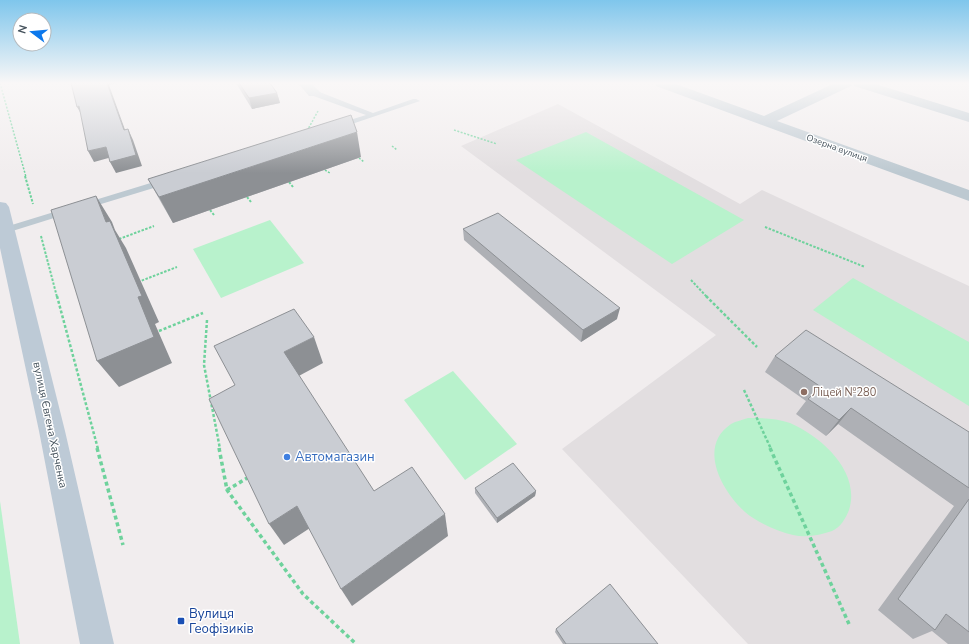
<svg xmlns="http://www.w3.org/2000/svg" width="969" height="644" viewBox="0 0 969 644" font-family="'Nunito Sans',sans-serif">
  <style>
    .education { fill: #e2dee0 }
    .green { fill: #b8f2cc }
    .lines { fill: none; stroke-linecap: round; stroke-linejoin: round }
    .path-far3 { stroke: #6ed29c; stroke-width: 1.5; stroke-dasharray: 2 1.5; stroke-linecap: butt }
    .path-far2 { stroke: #6ed29c; stroke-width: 2; stroke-dasharray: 2.5 1.5; stroke-linecap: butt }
    .path-far1 { stroke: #6ed29c; stroke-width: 2.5; stroke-dasharray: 3 2; stroke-linecap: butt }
    .path { stroke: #6ed29c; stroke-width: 3.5; stroke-dasharray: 4 3; stroke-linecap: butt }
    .lane { fill: #bdc9d1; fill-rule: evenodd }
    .street { fill: #bdc9d1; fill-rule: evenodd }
    .secondary { fill: #bdcad6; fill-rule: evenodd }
    .wall { fill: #aeb0b5 }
    .shaded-wall { fill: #8d9094 }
    .building { fill: #cacdd3; stroke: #8d9094 }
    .education-dot { fill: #8d6e63; stroke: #fff; stroke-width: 1.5 }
    .shop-dot { fill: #3f7fe0; stroke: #fff; stroke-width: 1.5 }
    .transit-dot { fill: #1a4fb4; stroke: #fff; stroke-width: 1.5 }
    .labels { text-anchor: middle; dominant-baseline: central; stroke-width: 3; stroke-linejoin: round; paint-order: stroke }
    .far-street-label { font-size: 9px; fill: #45525c; stroke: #fff }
    .education-label { font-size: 11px; fill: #785e54; stroke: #fff; text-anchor: start }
    .street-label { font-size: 11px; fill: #45525c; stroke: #fff }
    .near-shop-label { font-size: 13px; fill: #366cbe; stroke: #fff; text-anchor: start }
    .near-transit-label { font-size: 13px; fill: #164399; stroke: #fff; text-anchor: start }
  </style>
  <rect width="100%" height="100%" fill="#f1edee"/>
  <path class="education" d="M 558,104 L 740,204 L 762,190 L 969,286 L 969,644 L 748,644 L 562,449 L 716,335 L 461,146 Z"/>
  <g class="green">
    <path d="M 586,132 L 744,220 L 672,264 L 516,160 Z"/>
    <path d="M 270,220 L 304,263 L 221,298 L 193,249 Z"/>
    <path d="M 853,278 L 969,342 L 969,406 L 813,310 Z"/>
    <path d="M 453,371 L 517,444 L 465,480 L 404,400 Z"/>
    <path d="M 748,418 C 762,418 776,418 790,423 C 822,437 861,472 849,510 C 846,518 840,528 832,531 C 820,535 807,538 793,535 C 777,531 758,523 745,512 C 722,491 697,447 731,424 C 736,421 743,420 748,418 Z"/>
    <path d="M 0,501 L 20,644 L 0,644 Z"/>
  </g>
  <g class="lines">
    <g class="path-far3">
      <path d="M 0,83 L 26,177"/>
      <path d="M 454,130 L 497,144"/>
      <path d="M 307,131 L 318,111"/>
      <path d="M 392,146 L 397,150"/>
      <path d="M 359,158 L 364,162"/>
      <path d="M 325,170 L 330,173"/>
    </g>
    <g class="path-far2">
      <path d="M 25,176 L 33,204"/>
      <path d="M 289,182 L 293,187"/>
      <path d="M 247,197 L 251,202"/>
      <path d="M 210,210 L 214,215"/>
      <path d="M 765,227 L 865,267"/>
      <path d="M 41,236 L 57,297"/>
      <path d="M 119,239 L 154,226"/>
      <path d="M 691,280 L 707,297"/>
      <path d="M 138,282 L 177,267"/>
    </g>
    <g class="path-far1">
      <path d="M 57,296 L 98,449"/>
      <path d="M 706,296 L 757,347"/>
      <path d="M 207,320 L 204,365 L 220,449"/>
      <path d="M 159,331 L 203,313"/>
      <path d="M 744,390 L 771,449"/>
    </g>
    <g class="path">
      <path d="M 97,448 L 123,545"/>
      <path d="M 219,448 L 227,490 L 303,594 L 356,644"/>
      <path d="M 770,448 L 849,624"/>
      <path d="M 227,490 L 249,477"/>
    </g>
    <g class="lane">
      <path d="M 311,91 L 317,91 L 373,113 L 413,99 L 416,99 L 420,101 L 337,129 L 334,129 L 334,125 L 366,115 L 319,98 L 311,95 Z"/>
      <path d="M 167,178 L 170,179 L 172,181 L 170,183 L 88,208 L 82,208 L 80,206 L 82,204 Z"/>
      <path d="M 67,208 L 70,209 L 72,211 L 70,213 L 6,233 L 1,230 L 2,228 Z"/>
    </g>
    <g class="street">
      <path d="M 298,83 L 311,83 L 321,93 L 319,96 L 309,96 Z"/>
      <path d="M 655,83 L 673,83 L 764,116 L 835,83 L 852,83 L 851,86 L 777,121 L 969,190 L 969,201 L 656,86 Z"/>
      <path d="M 853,83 L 872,83 L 969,113 L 969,122 L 854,86 Z"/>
    </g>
    <path class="secondary" d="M 0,202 L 6,203 L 9,207 L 65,431 L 114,644 L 80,644 L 39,431 L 0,248 Z"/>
  </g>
  <g class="wall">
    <path d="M 236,83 L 270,83 L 277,93 L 280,103 L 252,109 Z"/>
    <path d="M 361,157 L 173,223 L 162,204 L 148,179 Z"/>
    <path d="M 463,229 L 617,319 L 581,342 L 464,240 Z"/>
    <path d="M 775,356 L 969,432 L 969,644 L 948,644 L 932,631 L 913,639 L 878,610 L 954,506 L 838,424 L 826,436 L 796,414 L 806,401 L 765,372 Z"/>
    <path d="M 475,488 L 536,491 L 535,496 L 497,523 L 475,493 Z"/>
    <path d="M 556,629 L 658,644 L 563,644 L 555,632 Z"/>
  </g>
  <g class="shaded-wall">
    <path d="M 107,83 L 118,83 L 109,85 L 129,141 L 124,130 Z"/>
    <path d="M 277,93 L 280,103 L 252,109 L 249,98 Z"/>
    <path d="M 79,106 L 83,117 L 77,107 Z"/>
    <path d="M 128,129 L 133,140 L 142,166 L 116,173 L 110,162 Z"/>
    <path d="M 357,132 L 361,157 L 173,223 L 159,197 Z"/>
    <path d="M 106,147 L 112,157 L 94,162 L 88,151 Z"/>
    <path d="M 96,196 L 112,222 L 115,230 L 126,248 L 159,322 L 155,324 L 172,363 L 119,387 L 97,361 L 106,222 Z"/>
    <path d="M 620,308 L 617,319 L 581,342 L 583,330 Z"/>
    <path d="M 314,337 L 323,363 L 295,378 L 284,352 Z"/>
    <path d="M 851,408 L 838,424 L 826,436 L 839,420 Z"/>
    <path d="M 536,491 L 535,496 L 497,523 L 497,518 Z"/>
    <path d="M 297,506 L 310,528 L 284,545 L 269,524 Z"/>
    <path d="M 445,514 L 448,536 L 352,606 L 341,589 Z"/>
  </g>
  <g class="building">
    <path d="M 71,83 L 107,83 L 124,130 L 128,129 L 136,155 L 110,162 L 106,147 L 88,151 L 79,106 L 77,107 Z"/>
    <path d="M 239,83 L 270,83 L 277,93 L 249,98 Z"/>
    <path d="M 351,115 L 357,132 L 159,197 L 148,179 Z"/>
    <path d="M 96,196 L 106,222 L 110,221 L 142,296 L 138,297 L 154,337 L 97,361 L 51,210 Z"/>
    <path d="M 498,213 L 620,308 L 583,330 L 463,229 Z"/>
    <path d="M 294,309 L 314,337 L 284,352 L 374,491 L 412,467 L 445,514 L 341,589 L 297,506 L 269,524 L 209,399 L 235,385 L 214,346 Z"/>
    <path d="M 806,330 L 969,432 L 969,488 L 851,408 L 839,420 L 808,399 L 821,387 L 775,356 Z"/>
    <path d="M 513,463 L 536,491 L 497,518 L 475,488 Z"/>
    <path d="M 969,499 L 969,632 L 946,614 L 935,630 L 898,599 Z"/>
    <path d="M 610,584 L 658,644 L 566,644 L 556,629 Z"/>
  </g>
  <linearGradient id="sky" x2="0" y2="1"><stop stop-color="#7fc6ec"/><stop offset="0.48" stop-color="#f9f7f7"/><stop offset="1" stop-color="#f9f7f7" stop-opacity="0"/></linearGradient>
  <rect width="969" height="173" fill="url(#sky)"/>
  <circle class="education-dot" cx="804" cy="392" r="4"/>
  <circle class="shop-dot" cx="287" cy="457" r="4"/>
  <rect class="transit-dot" x="177" y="617" width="8" height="8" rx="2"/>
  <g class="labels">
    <g class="far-street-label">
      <text transform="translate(837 148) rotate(20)">Озерна вулиця</text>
    </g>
    <g class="education-label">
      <text x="812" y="392">Ліцей №280</text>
    </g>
    <g class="street-label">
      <text transform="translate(50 425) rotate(78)">вулиця Євгена Харченка</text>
    </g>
    <g class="near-shop-label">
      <text x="295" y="457">Автомагазин</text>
    </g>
    <g class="near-transit-label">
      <text x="189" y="614">Вулиця<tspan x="189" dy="15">Геофізиків</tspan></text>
    </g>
  </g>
  <g transform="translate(32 32) rotate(286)"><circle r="19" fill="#ffffff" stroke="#b5babe"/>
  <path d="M0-3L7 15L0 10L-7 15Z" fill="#0c78ec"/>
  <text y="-6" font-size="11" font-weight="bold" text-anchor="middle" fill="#45525c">N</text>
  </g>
</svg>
